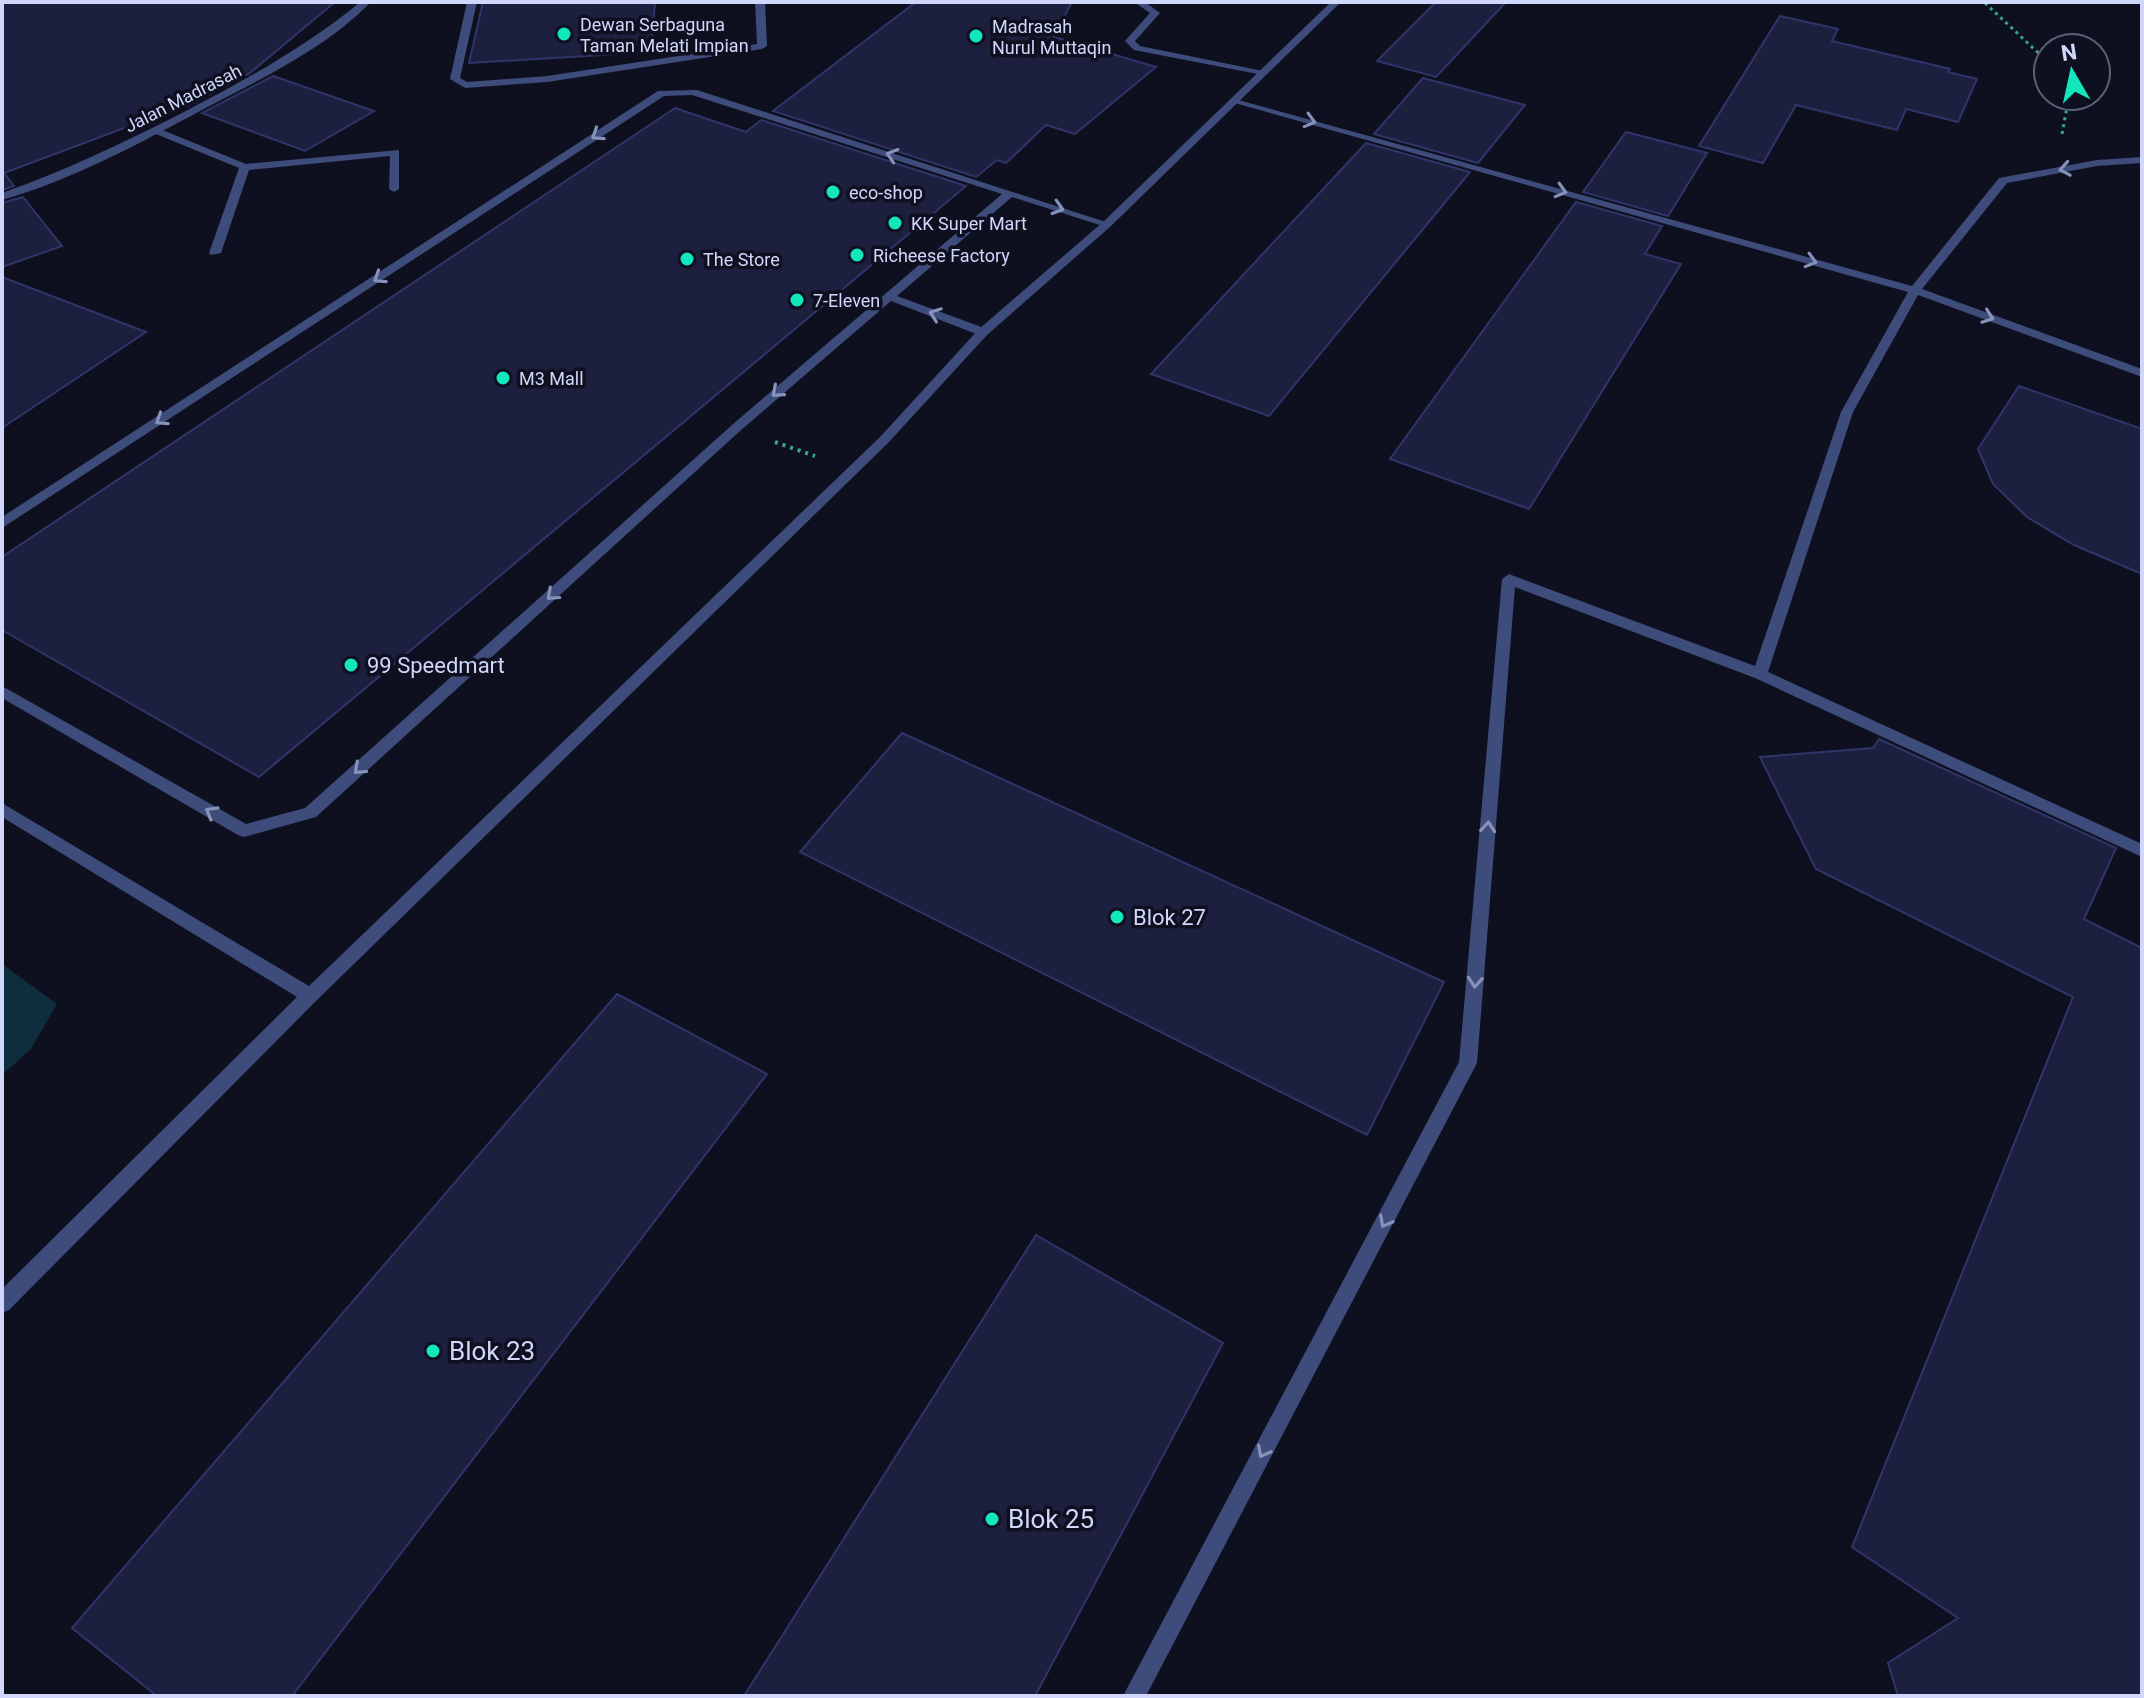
<svg xmlns="http://www.w3.org/2000/svg" width="2144" height="1698" viewBox="0 0 2144 1698" font-family="Roboto,sans-serif">
  <style>
    .water { fill: #0f2e3d }
    .building { fill: #1c1f3e; stroke: #2f3569; stroke-width: 2 }
    .lines { fill: none; stroke-linecap: round; stroke-linejoin: round }
    .path-far1 { stroke: #37a880; stroke-width: 3; stroke-dasharray: 3 4; stroke-linecap: butt }
    .path { stroke: #37a880; stroke-width: 4; stroke-dasharray: 3 5; stroke-linecap: butt }
    .service { fill: #3d4c7a; fill-rule: evenodd }
    .minor { fill: #3d4c7a; fill-rule: evenodd }
    .oneway { stroke: #8692ba }
    .poi-dot { fill: #11e6bd; stroke: #0e101f; stroke-width: 3 }
    .labels { text-anchor: middle; dominant-baseline: central; stroke-width: 7; stroke-linejoin: round; paint-order: stroke }
    .far-poi-label { font-size: 18px; fill: #d0d7fb; stroke: #0e101f; text-anchor: start }
    .far-street-label { font-size: 18px; fill: #d0d7fb; stroke: #0e101f }
    .poi-label { font-size: 22px; fill: #d0d7fb; stroke: #0e101f; text-anchor: start }
    .near-poi-label { font-size: 26px; fill: #d0d7fb; stroke: #0e101f; text-anchor: start }
  </style>
  <rect width="100%" height="100%" fill="#0e101f"/>
  <path class="water" d="M 2,964 L 57,1004 L 31,1049 L 2,1075 Z"/>
  <g class="building">
    <path d="M 2,2 L 335,2 L 250,73 L 186,107 L 183,106 L 4,173 L 14,186 L 2,190 Z"/>
    <path d="M 483,2 L 655,2 L 651,52 L 469,63 Z"/>
    <path d="M 916,2 L 1072,2 L 1054,37 L 1156,67 L 1075,134 L 1046,125 L 1006,163 L 997,160 L 976,177 L 773,111 Z"/>
    <path d="M 1436,2 L 1506,2 L 1436,77 L 1377,61 Z"/>
    <path d="M 1780,16 L 1838,29 L 1832,41 L 1950,69 L 1948,72 L 1977,79 L 1958,122 L 1906,109 L 1897,130 L 1796,105 L 1763,163 L 1699,146 Z"/>
    <path d="M 273,76 L 374,111 L 305,151 L 202,113 Z"/>
    <path d="M 1423,78 L 1525,105 L 1478,163 L 1374,134 Z"/>
    <path d="M 675,108 L 746,132 L 761,120 L 966,186 L 259,777 L 2,630 L 2,557 Z"/>
    <path d="M 1626,132 L 1707,153 L 1668,216 L 1583,192 Z"/>
    <path d="M 1366,143 L 1470,172 L 1269,416 L 1151,374 Z"/>
    <path d="M 23,197 L 62,246 L 2,267 L 2,203 Z"/>
    <path d="M 1576,202 L 1662,226 L 1645,254 L 1681,264 L 1529,509 L 1390,459 Z"/>
    <path d="M 2,277 L 146,332 L 2,428 Z"/>
    <path d="M 2019,386 L 2142,429 L 2142,574 L 2074,545 L 2027,517 L 1993,484 L 1978,449 Z"/>
    <path d="M 902,733 L 1444,982 L 1367,1135 L 800,852 Z"/>
    <path d="M 1879,739 L 2116,848 L 2084,919 L 2142,948 L 2142,1696 L 1898,1696 L 1888,1663 L 1958,1618 L 1852,1547 L 2073,997 L 1816,869 L 1760,757 L 1873,748 Z"/>
    <path d="M 617,994 L 767,1074 L 292,1696 L 157,1696 L 72,1628 Z"/>
    <path d="M 1036,1235 L 1223,1343 L 1035,1696 L 744,1696 Z"/>
  </g>
  <g class="lines">
    <g class="path-far1">
      <path d="M 1985,3 L 2048,62"/>
      <path d="M 2062,134 L 2069,96"/>
    </g>
    <path class="path" d="M 775,442 L 815,456"/>
    <g class="service">
      <path d="M 467,2 L 477,2 L 460,78 L 467,82 L 547,76 L 757,44 L 755,2 L 765,2 L 767,46 L 762,49 L 547,82 L 465,88 L 450,79 Z"/>
      <path d="M 1134,2 L 1145,2 L 1160,13 L 1135,41 L 1140,46 L 1268,72 L 1263,75 L 1134,50 L 1125,41 L 1150,13 Z"/>
      <path d="M 697,90 L 1112,224 L 1103,226 L 1012,197 L 897,296 L 987,329 L 987,335 L 979,335 L 891,301 L 740,431 L 316,817 L 244,837 L 238,835 L 2,698 L 2,686 L 246,824 L 305,808 L 732,425 L 1002,194 L 692,95 L 664,96 L 2,528 L 2,517 L 658,91 Z"/>
      <path d="M 1231,98 L 1912,286 L 1999,178 L 2097,160 L 2142,157 L 2142,163 L 2097,166 L 2007,183 L 1922,289 L 2142,369 L 2142,377 L 1918,295 L 1853,412 L 1768,672 L 2142,844 L 2142,857 L 1755,678 L 1515,587 L 1477,1063 L 1146,1696 L 1123,1696 L 1459,1062 L 1502,579 L 1509,574 L 1514,576 L 1755,666 L 1841,412 L 1908,292 L 1231,102 Z"/>
      <path d="M 155,127 L 246,164 L 399,150 L 399,189 L 394,192 L 389,189 L 390,156 L 249,170 L 221,253 L 211,255 L 209,253 L 239,168 L 151,132 L 150,130 Z"/>
    </g>
    <g class="minor">
      <path d="M 360,2 L 371,2 C 325,49 259,80 202,110 C 138,144 72,180 2,200 L 2,193 C 64,171 123,143 182,113 C 245,80 306,47 360,2 Z"/>
      <path d="M 1331,2 L 1341,2 L 1111,226 L 987,335 L 888,443 L 316,1001 L 9,1310 L 2,1313 L 2,1289 L 297,997 L 2,817 L 2,803 L 309,986 L 880,437 L 979,329 L 1103,222 Z"/>
    </g>
  </g>
  <defs><path id="oneway-chevron" d="M-2-3.5L2.5 0L-2 3.5" fill="none" stroke-width="1.6" stroke-linecap="round" stroke-linejoin="round" transform="scale(2)"/></defs>
  <g class="oneway">
    <use href="#oneway-chevron" transform="translate(1310 121) rotate(16)"/>
    <use href="#oneway-chevron" transform="translate(597 135) rotate(147)"/>
    <use href="#oneway-chevron" transform="translate(892 155) rotate(-162)"/>
    <use href="#oneway-chevron" transform="translate(2065 169) rotate(170)"/>
    <use href="#oneway-chevron" transform="translate(1561 191) rotate(16)"/>
    <use href="#oneway-chevron" transform="translate(1058 208) rotate(17)"/>
    <use href="#oneway-chevron" transform="translate(1811 261) rotate(16)"/>
    <use href="#oneway-chevron" transform="translate(379 278) rotate(147)"/>
    <use href="#oneway-chevron" transform="translate(935 314) rotate(-160)"/>
    <use href="#oneway-chevron" transform="translate(1988 317) rotate(20)"/>
    <use href="#oneway-chevron" transform="translate(777 392) rotate(139)"/>
    <use href="#oneway-chevron" transform="translate(161 420) rotate(147)"/>
    <use href="#oneway-chevron" transform="translate(552 595) rotate(138)"/>
    <use href="#oneway-chevron" transform="translate(359 769) rotate(138)"/>
    <use href="#oneway-chevron" transform="translate(211 812) rotate(-150)"/>
    <use href="#oneway-chevron" transform="translate(1488 827) rotate(-85)"/>
    <use href="#oneway-chevron" transform="translate(1475 982) rotate(95)"/>
    <use href="#oneway-chevron" transform="translate(1385 1222) rotate(118)"/>
    <use href="#oneway-chevron" transform="translate(1263 1452) rotate(118)"/>
  </g>
  <g class="poi-dot">
    <circle cx="564" cy="34" r="8"/>
    <circle cx="976" cy="36" r="8"/>
    <circle cx="833" cy="192" r="8"/>
    <circle cx="895" cy="223" r="8"/>
    <circle cx="857" cy="255" r="8"/>
    <circle cx="687" cy="259" r="8"/>
    <circle cx="797" cy="300" r="8"/>
    <circle cx="503" cy="378" r="8"/>
    <circle cx="351" cy="665" r="8"/>
    <circle cx="1117" cy="917" r="8"/>
    <circle cx="433" cy="1351" r="8"/>
    <circle cx="992" cy="1519" r="8"/>
  </g>
  <g class="labels">
    <g class="far-poi-label">
      <text x="580" y="24">Dewan Serbaguna<tspan x="580" dy="21">Taman Melati Impian</tspan></text>
      <text x="992" y="26">Madrasah<tspan x="992" dy="21">Nurul Muttaqin</tspan></text>
      <text x="849" y="192">eco-shop</text>
      <text x="911" y="223">KK Super Mart</text>
      <text x="873" y="255">Richeese Factory</text>
      <text x="703" y="259">The Store</text>
      <text x="813" y="300">7-Eleven</text>
      <text x="519" y="378">M3 Mall</text>
    </g>
    <g class="far-street-label">
      <text transform="translate(183 98) rotate(-27)">Jalan Madrasah</text>
    </g>
    <g class="poi-label">
      <text x="367" y="665">99 Speedmart</text>
      <text x="1133" y="917">Blok 27</text>
    </g>
    <g class="near-poi-label">
      <text x="449" y="1351">Blok 23</text>
      <text x="1008" y="1519">Blok 25</text>
    </g>
  </g>
  <rect width="2144" height="1698" fill="none" stroke="#d0d7fb" stroke-width="8"/>
  <g transform="translate(2072 72) rotate(351)"><circle r="38" fill="#0e101f" stroke="#5c6077" stroke-width="2"/>
  <path d="M0-6L14 30L0 20L-14 30Z" fill="#11e6bd"/>
  <text y="-12" font-size="22" font-weight="bold" text-anchor="middle" fill="#d0d7fb">N</text>
  </g>
</svg>
